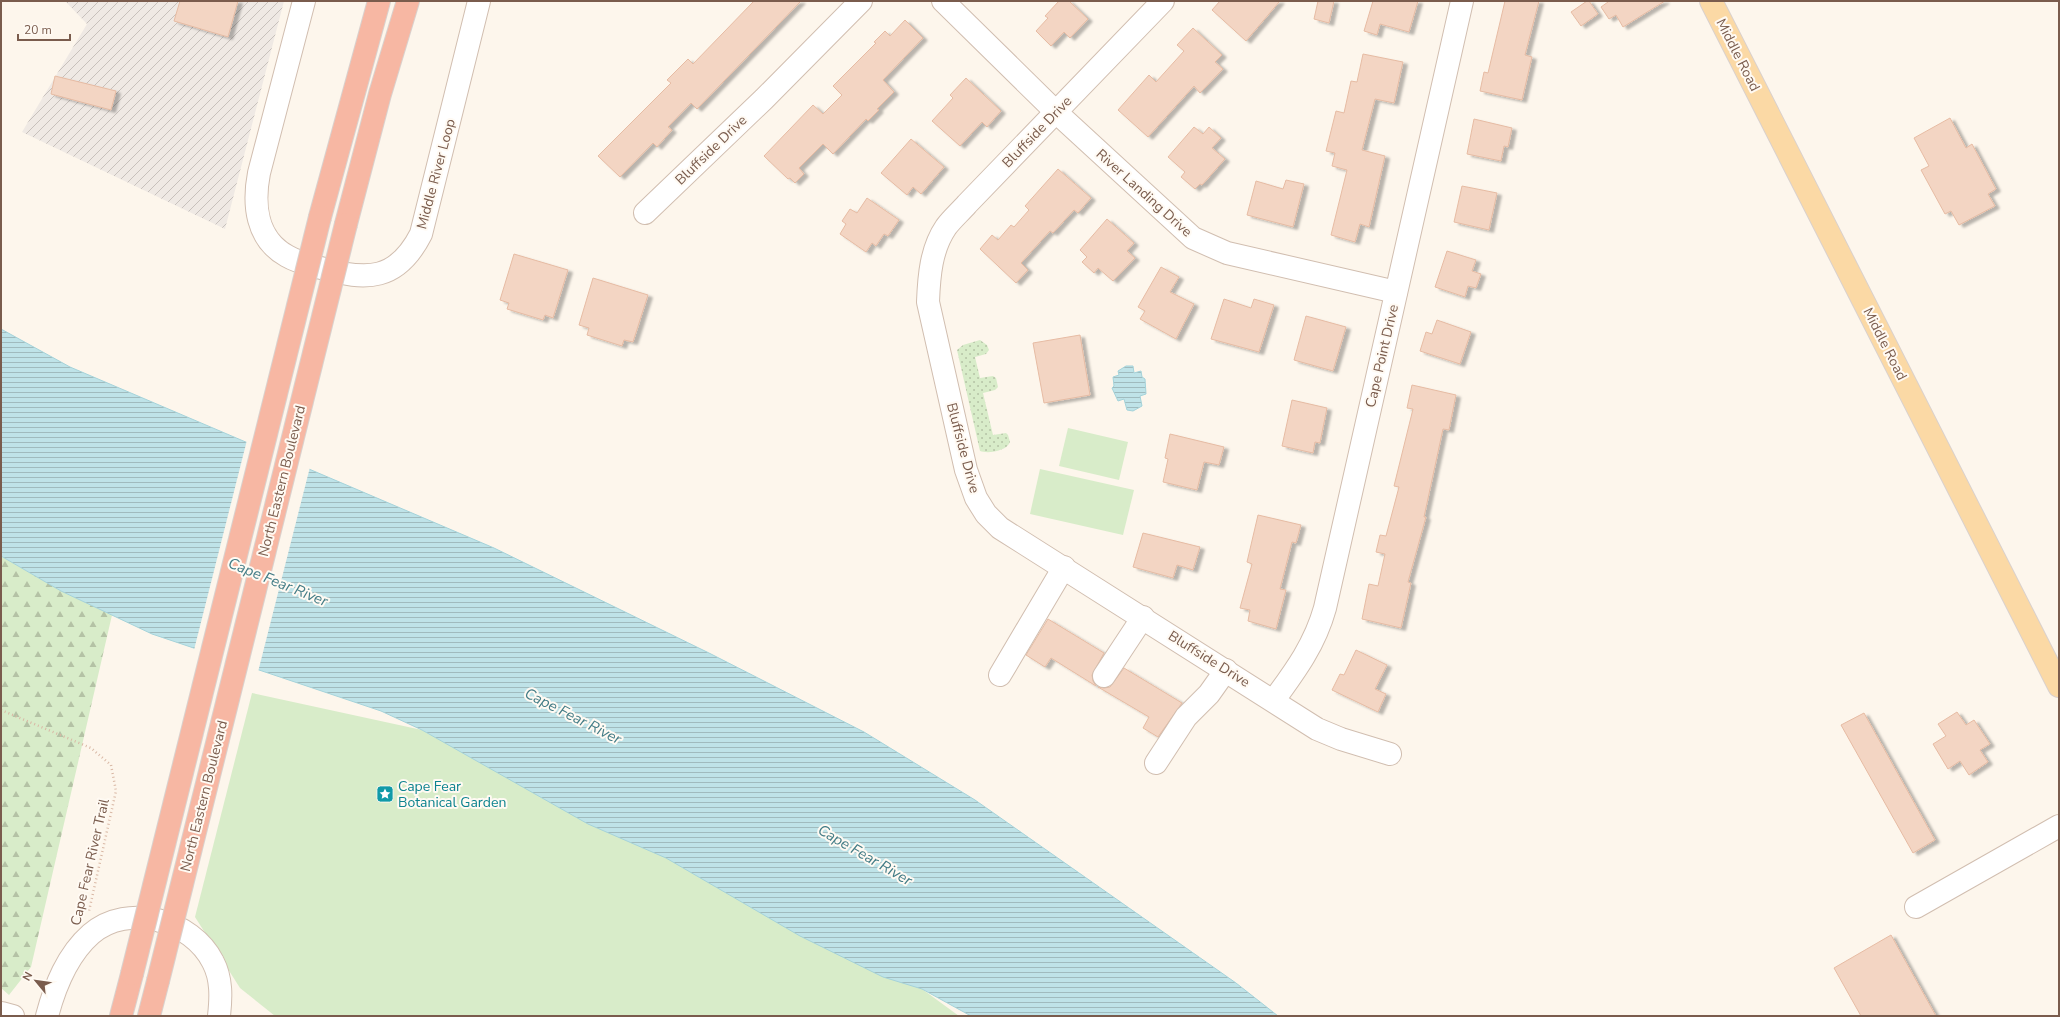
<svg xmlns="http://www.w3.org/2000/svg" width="2060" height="1017" viewBox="0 0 2060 1017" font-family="'Nunito Sans',sans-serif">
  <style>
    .industrial { fill: url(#industrial-furrows) }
    .grass { fill: url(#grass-dots) }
    .forest { fill: url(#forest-firs) }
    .garden { fill: #d8ecc9 }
    .water { fill: url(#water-rules); stroke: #a5d3da }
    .pier { fill: #fdf6ec }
    .building { fill: #f3d5c3; stroke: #e6bba3; filter: url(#shadow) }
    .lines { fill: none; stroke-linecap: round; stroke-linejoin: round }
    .minor-casing { stroke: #d1beb0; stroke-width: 24 }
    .major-casing { stroke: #dad1cd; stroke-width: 24 }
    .highway-casing { stroke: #dad1cd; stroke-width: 24 }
    .path { stroke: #d9b8a5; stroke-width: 2.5; stroke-dasharray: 1 3; stroke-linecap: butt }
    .minor { stroke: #fff; stroke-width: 22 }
    .major { stroke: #fbd9a5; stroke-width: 22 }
    .highway { stroke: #f7b7a3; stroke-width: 22 }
    .highway-bridge-casing { stroke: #dad1cd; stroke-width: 24; stroke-linecap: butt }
    .highway-bridge { stroke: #f7b7a3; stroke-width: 22 }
    .labels { text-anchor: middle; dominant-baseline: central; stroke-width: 4; stroke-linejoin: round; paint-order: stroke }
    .street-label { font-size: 14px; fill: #7a5c4d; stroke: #fffaf3 }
    .culture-label { font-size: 14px; fill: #0d838f; stroke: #fffaf3; text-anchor: start }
    .water-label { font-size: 15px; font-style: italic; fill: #437c86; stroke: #fffaf3 }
  </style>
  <defs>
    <pattern id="industrial-furrows" width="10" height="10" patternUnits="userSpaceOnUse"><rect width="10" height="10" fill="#efe9e4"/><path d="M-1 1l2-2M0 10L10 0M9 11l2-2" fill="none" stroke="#c7c0bb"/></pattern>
    <pattern id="grass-dots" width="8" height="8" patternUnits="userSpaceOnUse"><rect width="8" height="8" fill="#d8ecc9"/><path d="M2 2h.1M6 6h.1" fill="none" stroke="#b4c2a5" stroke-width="1.8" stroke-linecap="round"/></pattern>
    <pattern id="forest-firs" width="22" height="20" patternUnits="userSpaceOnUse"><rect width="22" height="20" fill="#d8ecc9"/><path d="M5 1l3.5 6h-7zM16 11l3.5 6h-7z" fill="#b4c2a5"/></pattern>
    <pattern id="water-rules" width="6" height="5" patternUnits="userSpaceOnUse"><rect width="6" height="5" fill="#bfe3e8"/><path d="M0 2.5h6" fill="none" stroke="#a0bbbe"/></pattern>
    <filter id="shadow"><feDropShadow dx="4.5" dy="2.5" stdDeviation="1" flood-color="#0004"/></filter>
  </defs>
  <rect width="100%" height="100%" fill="#fdf6ec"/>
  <path class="industrial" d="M 65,1 L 284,1 L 225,229 L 22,132 L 87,24 Z"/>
  <path class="grass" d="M 980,340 L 987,345 L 989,350 L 986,354 L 975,357 L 980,378 L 993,376 L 996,378 L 998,387 L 995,390 L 983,393 L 993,435 L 1006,433 L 1008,435 L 1010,442 C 1007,451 988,454 980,451 L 957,350 L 963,345 Z"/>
  <path class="forest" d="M 1,556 L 61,591 L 112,615 L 31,967 L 9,995 L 1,988 Z"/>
  <g class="garden">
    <path d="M 1068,428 L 1128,442 L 1119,480 L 1059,466 Z"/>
    <path d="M 1040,469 L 1134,490 L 1123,535 L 1030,514 Z"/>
    <path d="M 252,693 L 422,730 L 922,989 L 959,1016 L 275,1016 L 240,988 L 195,917 Z"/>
  </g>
  <g class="water">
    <path d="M 1,329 L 70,367 L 494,548 L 709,653 L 864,732 L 975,800 L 1236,983 L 1278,1016 L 971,1016 L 922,989 L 883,977 L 800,936 L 666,858 L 588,824 L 422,730 L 381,711 L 152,634 L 61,591 L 1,556 Z"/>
    <path d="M 1133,366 L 1134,373 L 1141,371 L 1142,377 L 1145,379 L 1146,394 L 1140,396 L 1142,406 L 1133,411 L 1127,410 L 1124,399 L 1118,401 L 1112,388 L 1114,386 L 1113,377 L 1119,375 L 1118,371 L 1126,366 Z"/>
  </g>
  <path class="pier" d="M 247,440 L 310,467 L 258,672 L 194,650 Z"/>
  <g class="building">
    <path d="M 180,1 L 238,1 L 228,37 L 174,21 Z"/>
    <path d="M 754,1 L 801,1 L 697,109 L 691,103 L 668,127 L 672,130 L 657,147 L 653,143 L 620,177 L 598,156 L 671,83 L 667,80 L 688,59 L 693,64 Z"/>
    <path d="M 1059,1 L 1069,1 L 1088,19 L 1070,38 L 1064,32 L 1051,46 L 1036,31 L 1048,18 L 1045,16 Z"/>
    <path d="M 1220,1 L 1280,1 L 1246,41 L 1212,10 Z"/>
    <path d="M 1318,1 L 1334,1 L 1329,23 L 1314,19 Z"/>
    <path d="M 1373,1 L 1418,1 L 1409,32 L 1380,24 L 1377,35 L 1364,31 Z"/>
    <path d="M 1505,1 L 1539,1 L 1525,55 L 1532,57 L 1522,100 L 1480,91 L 1484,72 L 1488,73 Z"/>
    <path d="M 1587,1 L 1589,1 L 1598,14 L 1581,26 L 1571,12 Z"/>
    <path d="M 1607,1 L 1665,1 L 1623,27 L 1616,15 L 1609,19 L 1601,7 L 1608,2 Z"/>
    <path d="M 905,20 L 923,38 L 883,80 L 894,92 L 877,109 L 879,110 L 868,121 L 866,119 L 833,154 L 823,144 L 799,168 L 804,174 L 795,183 L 790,178 L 788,179 L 764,156 L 813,105 L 823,114 L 842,95 L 833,86 L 876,43 L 874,42 L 885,31 L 890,36 Z"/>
    <path d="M 1193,28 L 1222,55 L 1215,62 L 1223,69 L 1200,93 L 1194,86 L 1148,137 L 1118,110 L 1149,75 L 1156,82 L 1184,51 L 1177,45 Z"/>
    <path d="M 1363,54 L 1403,62 L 1394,103 L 1375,99 L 1362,150 L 1385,156 L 1369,227 L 1360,224 L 1355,242 L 1331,235 L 1347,170 L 1332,166 L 1335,153 L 1326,151 L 1336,111 L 1344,113 L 1351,81 L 1357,82 Z"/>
    <path d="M 55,76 L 116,91 L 111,110 L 51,94 Z"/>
    <path d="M 966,78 L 1001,111 L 987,127 L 982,122 L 960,146 L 932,121 L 953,98 L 950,95 Z"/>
    <path d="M 1950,118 L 1966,148 L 1972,144 L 1996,189 L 1988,194 L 1995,206 L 1959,225 L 1951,211 L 1945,214 L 1921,170 L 1929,166 L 1914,138 Z"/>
    <path d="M 1474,119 L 1512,128 L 1508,147 L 1504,146 L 1501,161 L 1467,154 Z"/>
    <path d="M 1194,127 L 1203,134 L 1209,127 L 1221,138 L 1212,148 L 1225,159 L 1202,185 L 1200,184 L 1195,189 L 1181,177 L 1185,172 L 1168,157 Z"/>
    <path d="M 911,139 L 944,167 L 921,194 L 913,187 L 907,195 L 881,173 Z"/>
    <path d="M 1058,169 L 1091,198 L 1078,213 L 1074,210 L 1053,233 L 1050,231 L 1021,263 L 1028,270 L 1016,283 L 980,249 L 992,235 L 998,240 L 1011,225 L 1014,227 L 1029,210 L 1025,206 Z"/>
    <path d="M 1286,180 L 1304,184 L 1293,227 L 1247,215 L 1256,181 L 1283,189 Z"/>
    <path d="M 1462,186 L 1497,193 L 1489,230 L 1454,222 Z"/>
    <path d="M 867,198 L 899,220 L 888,236 L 884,234 L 876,246 L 872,243 L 866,252 L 840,234 L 846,224 L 842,221 L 850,209 L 857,213 Z"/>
    <path d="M 1107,219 L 1134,243 L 1127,251 L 1135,258 L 1113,281 L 1098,268 L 1094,273 L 1082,262 L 1087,257 L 1080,250 Z"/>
    <path d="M 1447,251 L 1476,260 L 1472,271 L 1481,274 L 1476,288 L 1468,286 L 1465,297 L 1435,287 Z"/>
    <path d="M 514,254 L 568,270 L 553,318 L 545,315 L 543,320 L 507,309 L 509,303 L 500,300 Z"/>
    <path d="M 1161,267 L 1179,277 L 1170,292 L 1194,304 L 1176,339 L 1140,319 L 1145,311 L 1138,307 Z"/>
    <path d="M 593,278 L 648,295 L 633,342 L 624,340 L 622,346 L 587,335 L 589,328 L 579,325 Z"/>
    <path d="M 1224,299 L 1251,308 L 1254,299 L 1274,305 L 1259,352 L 1211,339 Z"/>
    <path d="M 1306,316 L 1346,327 L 1333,371 L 1294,360 Z"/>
    <path d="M 1437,320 L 1471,332 L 1460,364 L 1420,351 L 1426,332 L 1432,334 Z"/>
    <path d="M 1080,335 L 1090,395 L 1044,403 L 1033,343 Z"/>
    <path d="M 1412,385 L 1456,395 L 1449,430 L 1443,429 L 1424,517 L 1426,517 L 1408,582 L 1411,583 L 1401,628 L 1362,619 L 1369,584 L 1378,586 L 1385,554 L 1376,552 L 1380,535 L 1386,536 L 1399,487 L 1394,486 L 1413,409 L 1407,408 Z"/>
    <path d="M 1292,400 L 1327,408 L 1320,443 L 1315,442 L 1313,453 L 1282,446 Z"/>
    <path d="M 1170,434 L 1224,447 L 1219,465 L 1204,462 L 1197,490 L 1163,482 L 1168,459 L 1165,458 Z"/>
    <path d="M 1258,515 L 1301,525 L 1296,543 L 1292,542 L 1280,589 L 1286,590 L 1276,629 L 1248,621 L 1250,610 L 1240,608 L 1252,564 L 1247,562 Z"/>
    <path d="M 1143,533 L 1200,547 L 1193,570 L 1177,565 L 1173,578 L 1133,567 Z"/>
    <path d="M 1048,619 L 1104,653 L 1092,675 L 1093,681 L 1096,686 L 1051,658 L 1045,667 L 1026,655 Z"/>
    <path d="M 1356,650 L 1387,665 L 1375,689 L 1386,694 L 1378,712 L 1332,690 L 1340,674 L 1344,675 Z"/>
    <path d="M 1124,668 L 1182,703 L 1158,737 L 1143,728 L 1149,717 L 1098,687 L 1104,688 L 1110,687 Z"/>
    <path d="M 1957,712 L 1966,725 L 1974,720 L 1990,744 L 1980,750 L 1988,762 L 1969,775 L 1960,761 L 1948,769 L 1933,744 L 1946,736 L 1938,724 Z"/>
    <path d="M 1864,713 L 1935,840 L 1913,853 L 1841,725 Z"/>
    <path d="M 1891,935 L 1936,1016 L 1861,1016 L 1834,968 Z"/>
  </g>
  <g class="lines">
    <g class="minor-casing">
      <g id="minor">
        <path d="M 304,1 L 259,173 C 253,204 256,239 287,256 C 297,262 310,265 321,268 C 367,281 397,281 421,234 L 479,1"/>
        <path d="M 943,1 L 1057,113 L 1193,238 L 1227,253 L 1396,292"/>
        <path d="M 1163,1 L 967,204 C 960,212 952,219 946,227 C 931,249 929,276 928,302 L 966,470 L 976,498 L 986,514 L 1000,528 L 1317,729 L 1341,739 L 1390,754"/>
        <path d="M 645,213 L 764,99 L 861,1"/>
        <path d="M 1000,675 L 1064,567"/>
        <path d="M 1104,676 L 1143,617"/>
        <path d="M 1274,700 C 1296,670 1315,644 1325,608 L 1462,1"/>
        <path d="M 1156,763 L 1186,717 L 1209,694 L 1226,670"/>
        <path d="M 1916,907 L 2059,826"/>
        <path d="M 2,1013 L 13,1016"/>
        <path d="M 47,1016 C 55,986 67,955 91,934 C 128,902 192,920 213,962 C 222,979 221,998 219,1016"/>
      </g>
    </g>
    <g class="major-casing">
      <path id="major" d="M 1711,1 L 2059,686"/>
    </g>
    <g class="highway-casing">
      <g id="highway">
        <path d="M 320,217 L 379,1"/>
        <path d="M 346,224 L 380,94 L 408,1"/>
        <path d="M 121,1016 L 132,974"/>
        <path d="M 149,1016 L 158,981"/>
      </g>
    </g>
    <path class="path" d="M 1,710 L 91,748 L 111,765 L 116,791 L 89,911"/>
    <use href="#minor" class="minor"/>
    <use href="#major" class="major"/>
    <use href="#highway" class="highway"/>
    <g class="highway-bridge-casing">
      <g id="highway-bridge">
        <path d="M 132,974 L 320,217"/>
        <path d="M 158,981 L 346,224"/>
      </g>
    </g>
    <use href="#highway-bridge" class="highway-bridge"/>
  </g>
  <defs>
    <g id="sight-square" transform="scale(0.9)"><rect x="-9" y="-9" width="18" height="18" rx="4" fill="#0f9aa8" stroke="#fffaf3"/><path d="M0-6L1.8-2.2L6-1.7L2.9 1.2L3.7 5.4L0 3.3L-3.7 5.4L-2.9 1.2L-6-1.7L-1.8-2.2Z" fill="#fff"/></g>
  </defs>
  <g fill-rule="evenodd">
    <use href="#sight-square" x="385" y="794"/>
  </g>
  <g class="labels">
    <g class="street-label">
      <text transform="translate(1738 55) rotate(63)">Middle Road</text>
      <text transform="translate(1037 132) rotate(-46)">Bluffside Drive</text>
      <text transform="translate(711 150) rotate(-44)">Bluffside Drive</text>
      <text transform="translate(436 174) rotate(-75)">Middle River Loop</text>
      <text transform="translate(1144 193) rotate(42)">River Landing Drive</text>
      <text transform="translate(1885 344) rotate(63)">Middle Road</text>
      <text transform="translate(1382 356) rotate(-77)">Cape Point Drive</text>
      <text transform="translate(963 448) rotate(75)">Bluffside Drive</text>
      <text transform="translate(282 481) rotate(-76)">North Eastern Boulevard</text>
      <text transform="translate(1209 659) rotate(32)">Bluffside Drive</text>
      <text transform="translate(204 796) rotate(-76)">North Eastern Boulevard</text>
      <text transform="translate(90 862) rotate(-77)">Cape Fear River Trail</text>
    </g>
    <g class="culture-label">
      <text x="398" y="786">Cape Fear<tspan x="398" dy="16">Botanical Garden</tspan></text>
    </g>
    <g class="water-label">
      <text transform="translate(278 582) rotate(22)">Cape Fear River</text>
      <text transform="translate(573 716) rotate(27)">Cape Fear River</text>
      <text transform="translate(865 855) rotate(30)">Cape Fear River</text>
    </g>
  </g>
  <rect width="2060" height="1017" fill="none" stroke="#7a5c4d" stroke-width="4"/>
  <g transform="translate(36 981) rotate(299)" stroke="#fffaf3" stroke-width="3" paint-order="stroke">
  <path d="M0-3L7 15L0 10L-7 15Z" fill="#7a5c4d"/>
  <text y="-6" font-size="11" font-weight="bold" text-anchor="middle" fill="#7a5c4d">N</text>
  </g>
  <path d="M18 34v6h52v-6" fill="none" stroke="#7a5c4d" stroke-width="2"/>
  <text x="24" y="34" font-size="12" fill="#7a5c4d" stroke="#fffaf3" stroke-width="3" paint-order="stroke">20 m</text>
</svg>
